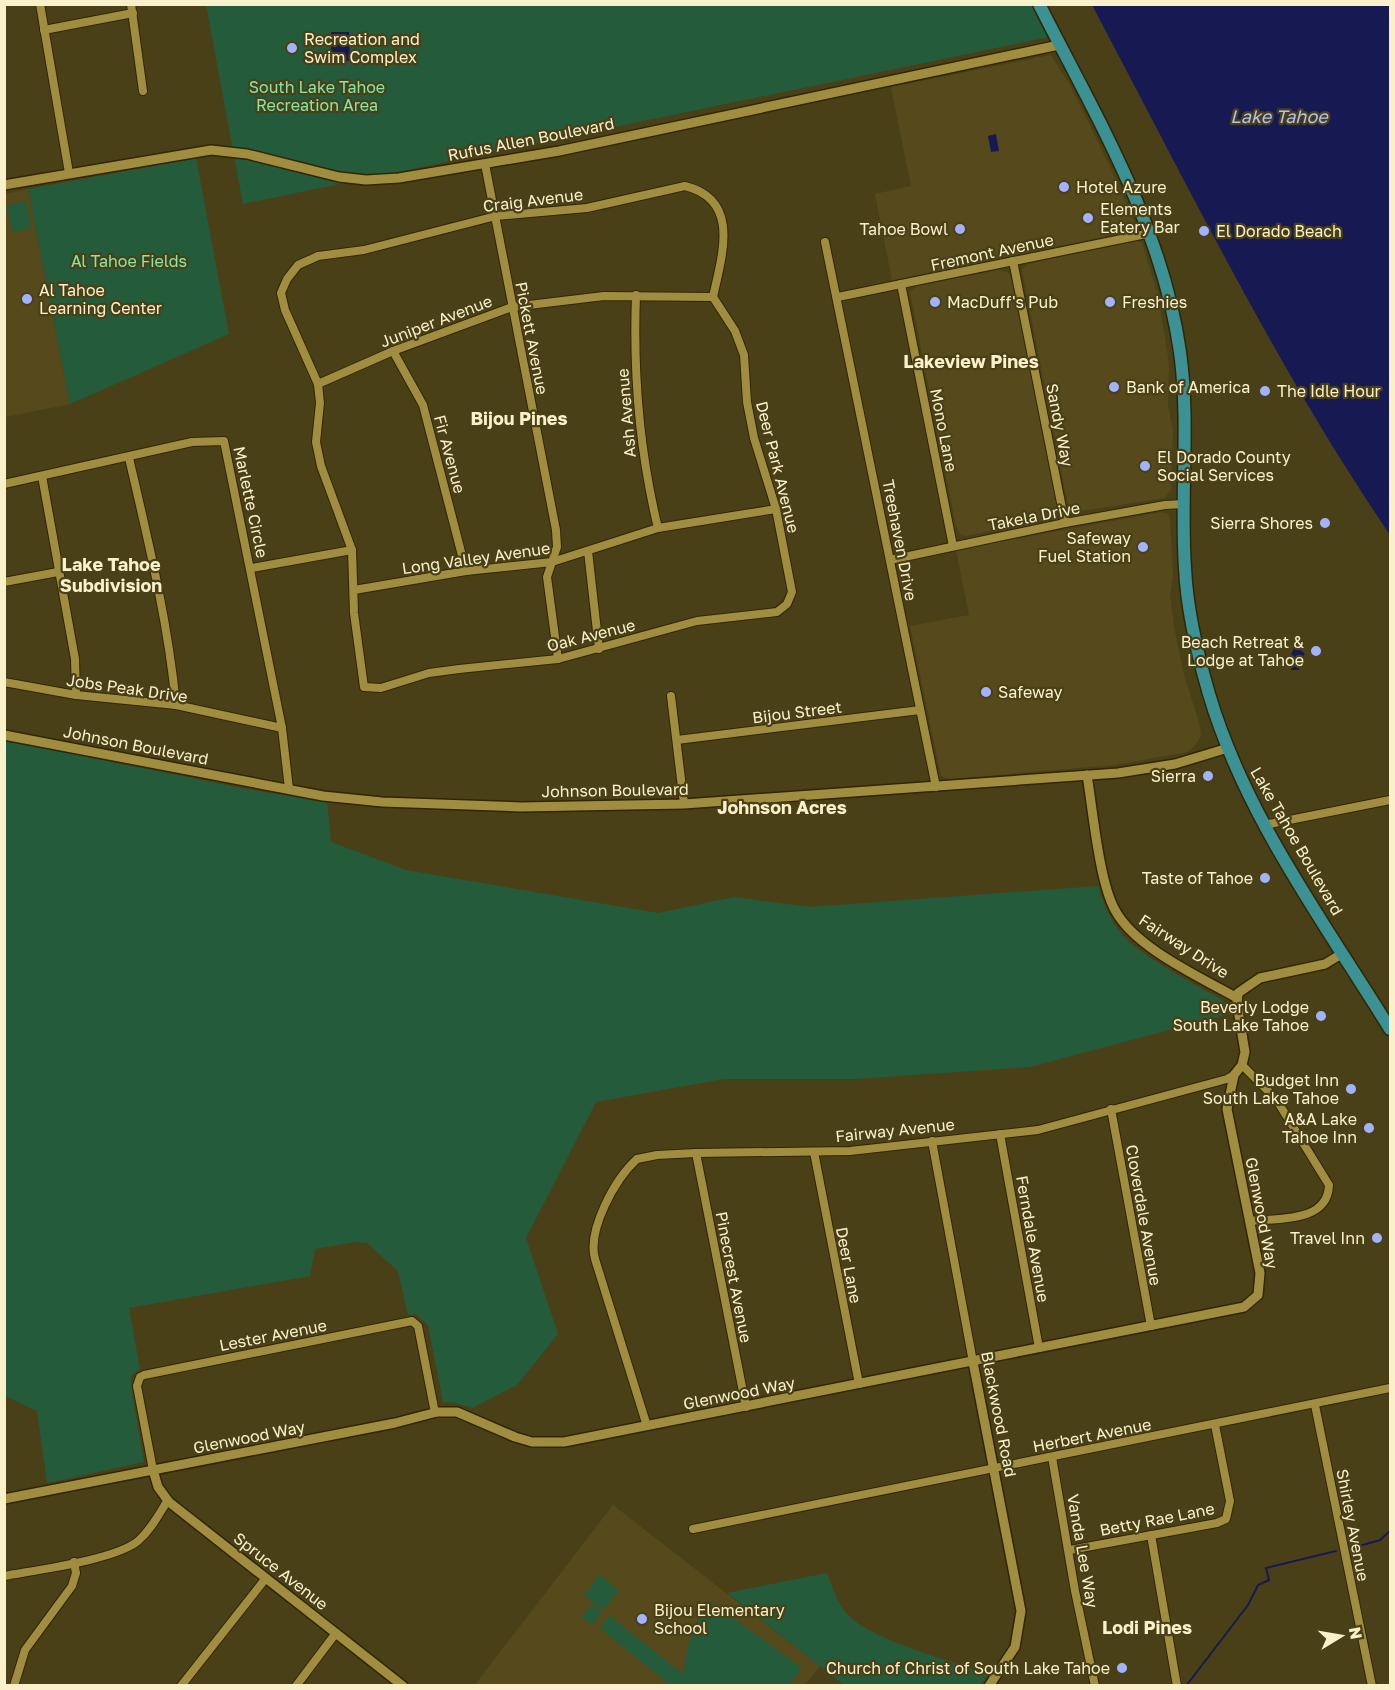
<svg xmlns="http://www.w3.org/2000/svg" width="1395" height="1690" viewBox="0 0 1395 1690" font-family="'Golos Text',sans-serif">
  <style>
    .built { fill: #564a1d }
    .green { fill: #245b3b }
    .water { fill: #171953 }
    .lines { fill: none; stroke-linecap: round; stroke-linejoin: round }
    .stream { stroke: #171953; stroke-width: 2 }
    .minor-casing { stroke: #302600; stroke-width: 10 }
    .tertiary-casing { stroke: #302600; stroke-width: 12 }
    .trunk-casing { stroke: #302600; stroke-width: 15 }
    .minor { stroke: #a08d40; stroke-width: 8 }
    .tertiary { stroke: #a08d40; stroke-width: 9 }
    .trunk { stroke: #3b9193; stroke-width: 12 }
    .poi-dot { fill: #a3b2fd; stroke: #4a4018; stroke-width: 2 }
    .labels { text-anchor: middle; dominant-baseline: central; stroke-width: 4.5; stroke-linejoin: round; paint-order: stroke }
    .poi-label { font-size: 16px; fill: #faf1cb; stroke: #4a4018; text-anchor: start }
    .park-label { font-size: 16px; fill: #81e8a8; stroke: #4a4018 }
    .street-label { font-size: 16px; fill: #faf1cb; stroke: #4a4018 }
    .water-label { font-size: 18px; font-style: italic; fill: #b3bff7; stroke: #4a4018 }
    .neighbourhood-label { font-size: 18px; font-weight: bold; fill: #faf1cb; stroke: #4a4018 }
  </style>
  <rect width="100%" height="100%" fill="#4a4018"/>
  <g class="built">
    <path d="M 1051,55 L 1071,87 L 1111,169 L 1135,223 L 1134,229 L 1127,232 L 892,280 L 875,194 L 911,186 L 891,87 Z"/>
    <path d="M 28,189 L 70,404 L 5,417 L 5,194 Z"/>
    <path d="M 1137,241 L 1142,243 L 1158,295 L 1169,363 L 1168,406 L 1173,430 L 1171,491 L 1164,498 L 1075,512 L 1068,505 L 1022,270 L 1028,264 Z"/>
    <path d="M 999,270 L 1009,273 L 1012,282 L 1058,511 L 1056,515 L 1049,519 L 966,536 L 961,535 L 956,526 L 910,292 L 917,286 Z"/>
    <path d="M 1161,512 L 1169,514 L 1170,520 L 1173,576 L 1170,595 L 1174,627 L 1184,675 L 1200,726 L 1201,736 L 1194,747 L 1187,752 L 1114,765 L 949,779 L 941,776 L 910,626 L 969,615 L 956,550 Z"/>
    <path d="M 613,1505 L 820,1666 L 805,1685 L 474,1686 Z"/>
  </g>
  <g class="green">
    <path d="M 1035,4 L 1049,37 L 243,204 L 206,5 Z"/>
    <path d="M 196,158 L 229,334 L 70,404 L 28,189 Z"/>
    <path d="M 26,201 L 31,228 L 12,232 L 7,205 Z"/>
    <path d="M 4,740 L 246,789 L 327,802 L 331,842 L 406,870 L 658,913 L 734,897 L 810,907 L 1098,886 C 1104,906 1113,927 1129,942 C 1157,965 1193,983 1224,1001 L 1233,1013 L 1030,1067 L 856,1079 L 724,1079 L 596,1102 L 526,1238 L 558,1334 L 517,1385 L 472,1408 L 456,1403 L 443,1402 L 428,1325 L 416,1314 L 408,1315 L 398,1271 L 367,1243 L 354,1242 L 315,1249 L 310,1276 L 129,1308 L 140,1369 L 131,1376 L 131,1387 L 144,1462 L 47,1483 L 37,1411 L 5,1396 Z"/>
    <path d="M 827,1573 C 833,1589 838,1606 851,1618 C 878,1642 952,1661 988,1674 L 980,1685 L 844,1685 L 727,1593 Z"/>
    <path d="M 599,1575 L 619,1590 L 603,1610 L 584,1595 Z"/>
    <path d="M 710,1601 L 802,1668 L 789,1685 L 670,1685 L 600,1628 L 609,1615 L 684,1675 C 686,1646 693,1625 710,1601 Z"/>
    <path d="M 592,1604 L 602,1612 L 592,1625 L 582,1617 Z"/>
  </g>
  <g class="water">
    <path d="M 1092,5 L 1390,5 L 1390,535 C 1276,367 1187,184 1092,5 Z"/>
    <path d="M 331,32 L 349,32 L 350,61 L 331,61 Z"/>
    <path d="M 996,134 L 999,151 L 991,152 L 988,136 Z"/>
    <path d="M 1294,648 L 1298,648 L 1305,654 L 1299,660 L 1299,670 L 1291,670 L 1290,657 Z"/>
  </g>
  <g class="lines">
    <g class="stream">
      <path d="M 1352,1548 L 1380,1540 L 1390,1531"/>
      <path d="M 1186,1686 L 1248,1605 L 1258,1585 L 1269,1580 L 1266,1568 L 1336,1551"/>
    </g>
    <g class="minor-casing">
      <g id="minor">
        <path d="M 40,4 L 69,173"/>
        <path d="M 131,4 L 143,91"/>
        <path d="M 44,30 L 133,13"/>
        <path d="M 485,164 L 556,530 L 557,547 L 547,577 L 558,659"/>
        <path d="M 685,186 C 741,200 722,255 713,297 L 735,331 L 744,355 L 747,402 L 754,438 L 776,509 L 792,592 L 787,604 L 777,612 L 697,621 L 558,659 L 459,669 L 429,673 L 381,688 L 364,687 L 354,613 L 352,550 L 321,466 L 316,442 L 320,403 L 318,384 L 285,310 L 281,293 L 287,279 L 298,265 L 318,256 L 364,250 L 496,216 L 587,208 Z"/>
        <path d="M 825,242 L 936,787"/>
        <path d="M 1013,261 L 1065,523"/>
        <path d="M 901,284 L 953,546"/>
        <path d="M 636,295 C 633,375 639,450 658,528"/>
        <path d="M 838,297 L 1151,233"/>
        <path d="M 393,351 L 423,405 L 466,571"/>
        <path d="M 318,384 L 393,351 L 512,307 L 604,296 L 713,297"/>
        <path d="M 129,458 C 148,540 168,621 176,705"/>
        <path d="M 42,476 L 75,659 L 76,695"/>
        <path d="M 4,484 L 192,442 L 224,441 L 282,728 L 289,789"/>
        <path d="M 588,551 L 599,649"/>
        <path d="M 890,560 L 1065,523 L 1165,505 L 1184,504"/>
        <path d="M 252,568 L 352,550"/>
        <path d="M 4,582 L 58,572"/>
        <path d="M 354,590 L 466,571 L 552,562 L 658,528 L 776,509"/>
        <path d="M 4,682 L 76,695 L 176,705 L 282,728"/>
        <path d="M 671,696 L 684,804"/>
        <path d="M 677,740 L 920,710"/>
        <path d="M 1264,825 L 1390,800"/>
        <path d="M 1242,1065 L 1276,1099 L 1329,1185 C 1328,1223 1278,1218 1250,1221"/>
        <path d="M 1111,1109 L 1151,1326"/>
        <path d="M 1000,1134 L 1039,1348"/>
        <path d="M 932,1141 L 973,1362"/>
        <path d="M 814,1152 L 859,1384"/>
        <path d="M 696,1153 L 746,1407"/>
        <path d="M 1315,1405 L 1372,1686"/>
        <path d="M 647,1426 L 595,1259 C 587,1230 615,1179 637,1159 L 657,1155 L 696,1153 L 850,1151 L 1038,1130 L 1227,1079 L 1234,1075"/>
        <path d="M 1052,1457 L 1075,1591 L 1095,1686"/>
        <path d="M 153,1470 L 137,1386 L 140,1377 L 144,1375 L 412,1321 L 418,1326 L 435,1413"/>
        <path d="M 693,1529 L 1390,1388"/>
        <path d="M 1151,1535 L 1177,1686"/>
        <path d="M 1070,1550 L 1217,1523 L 1226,1519 L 1230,1501 L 1215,1425"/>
        <path d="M 4,1576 C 36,1570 115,1560 138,1541 C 151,1530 159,1514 168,1500"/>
        <path d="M 14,1686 L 25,1650 L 72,1586 L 76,1573 L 74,1562"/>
        <path d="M 181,1686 L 266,1578"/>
        <path d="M 296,1686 L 336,1633"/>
      </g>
    </g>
    <g class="tertiary-casing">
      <g id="tertiary">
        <path d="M 4,185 L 211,150 L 247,154 L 339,177 L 366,180 L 399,178 L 559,151 L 1059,45"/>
        <path d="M 4,735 L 323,796 L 382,802 L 521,807 L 684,804 L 1118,773 L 1175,764 L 1228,748"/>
        <path d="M 1087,775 C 1093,811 1099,881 1115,910 C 1135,948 1200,977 1237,998"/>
        <path d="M 973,1362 L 1021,1611 L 1015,1647 L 989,1686"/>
        <path d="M 153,1470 L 158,1487 L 169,1502 L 403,1686"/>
        <path d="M 4,1499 L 395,1423 L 437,1412 L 457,1412 L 515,1437 L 532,1442 L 564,1442 L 1244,1307 L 1258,1295 L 1260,1273 L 1227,1109 L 1234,1075 L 1242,1065 L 1245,1052 L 1237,1004 L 1238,993 L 1260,978 L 1325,964 L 1343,953"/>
      </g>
    </g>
    <g class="trunk-casing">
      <path id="trunk" d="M 1039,4 C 1096,117 1162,225 1180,352 C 1190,424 1180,496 1185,568 C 1187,611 1197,653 1209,694 C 1245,816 1324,922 1390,1029"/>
    </g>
    <use href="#minor" class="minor"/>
    <use href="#tertiary" class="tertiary"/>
    <use href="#trunk" class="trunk"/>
  </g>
  <g class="poi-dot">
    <circle cx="292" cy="48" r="6"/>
    <circle cx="1064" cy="187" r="6"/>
    <circle cx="1088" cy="218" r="6"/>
    <circle cx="960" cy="229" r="6"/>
    <circle cx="1204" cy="231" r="6"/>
    <circle cx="27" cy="299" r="6"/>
    <circle cx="935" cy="302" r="6"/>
    <circle cx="1110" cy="302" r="6"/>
    <circle cx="1114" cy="387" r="6"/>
    <circle cx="1265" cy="391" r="6"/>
    <circle cx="1145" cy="466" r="6"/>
    <circle cx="1325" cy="523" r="6"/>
    <circle cx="1143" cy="547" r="6"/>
    <circle cx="1316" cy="651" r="6"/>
    <circle cx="986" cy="692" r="6"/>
    <circle cx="1208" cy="776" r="6"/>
    <circle cx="1265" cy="878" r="6"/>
    <circle cx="1321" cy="1016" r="6"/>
    <circle cx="1351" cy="1089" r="6"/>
    <circle cx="1369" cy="1128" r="6"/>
    <circle cx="1377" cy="1238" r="6"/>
    <circle cx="642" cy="1619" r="6"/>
    <circle cx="1122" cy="1668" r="6"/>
  </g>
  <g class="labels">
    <g class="poi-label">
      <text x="304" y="39">Recreation and<tspan x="304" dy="18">Swim Complex</tspan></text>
      <text x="1076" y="187">Hotel Azure</text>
      <text x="1100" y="209">Elements<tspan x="1100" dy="18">Eatery Bar</tspan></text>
      <text x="948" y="229" text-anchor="end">Tahoe Bowl</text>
      <text x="1216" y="231">El Dorado Beach</text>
      <text x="39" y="290">Al Tahoe<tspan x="39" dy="18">Learning Center</tspan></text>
      <text x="947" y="302">MacDuff's Pub</text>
      <text x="1122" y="302">Freshies</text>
      <text x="1126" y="387">Bank of America</text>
      <text x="1277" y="391">The Idle Hour</text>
      <text x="1157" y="457">El Dorado County<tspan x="1157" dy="18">Social Services</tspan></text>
      <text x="1313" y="523" text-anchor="end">Sierra Shores</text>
      <text x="1131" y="538" text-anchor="end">Safeway<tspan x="1131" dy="18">Fuel Station</tspan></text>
      <text x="1304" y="642" text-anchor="end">Beach Retreat &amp;<tspan x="1304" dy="18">Lodge at Tahoe</tspan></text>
      <text x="998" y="692">Safeway</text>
      <text x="1196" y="776" text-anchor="end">Sierra</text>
      <text x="1253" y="878" text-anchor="end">Taste of Tahoe</text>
      <text x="1309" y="1007" text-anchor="end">Beverly Lodge<tspan x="1309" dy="18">South Lake Tahoe</tspan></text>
      <text x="1339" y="1080" text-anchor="end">Budget Inn<tspan x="1339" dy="18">South Lake Tahoe</tspan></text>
      <text x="1357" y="1119" text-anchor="end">A&amp;A Lake<tspan x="1357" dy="18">Tahoe Inn</tspan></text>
      <text x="1365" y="1238" text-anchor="end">Travel Inn</text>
      <text x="654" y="1610">Bijou Elementary<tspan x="654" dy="18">School</tspan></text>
      <text x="1110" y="1668" text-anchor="end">Church of Christ of South Lake Tahoe</text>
    </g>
    <g class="park-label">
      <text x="317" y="87">South Lake Tahoe<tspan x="317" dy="18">Recreation Area</tspan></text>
      <text x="129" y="261">Al Tahoe Fields</text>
    </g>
    <g class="street-label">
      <text transform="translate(531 139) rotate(-11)">Rufus Allen Boulevard</text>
      <text transform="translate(533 200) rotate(-7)">Craig Avenue</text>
      <text transform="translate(992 252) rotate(-12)">Fremont Avenue</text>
      <text transform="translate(436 321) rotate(-21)">Juniper Avenue</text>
      <text transform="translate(532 338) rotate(79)">Pickett Avenue</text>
      <text transform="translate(626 413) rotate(-95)">Ash Avenue</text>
      <text transform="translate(1060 425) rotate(79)">Sandy Way</text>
      <text transform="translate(944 430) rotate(79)">Mono Lane</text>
      <text transform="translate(450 454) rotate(75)">Fir Avenue</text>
      <text transform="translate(778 467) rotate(76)">Deer Park Avenue</text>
      <text transform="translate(251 502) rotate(78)">Marlette Circle</text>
      <text transform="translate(1034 516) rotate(-11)">Takela Drive</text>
      <text transform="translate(900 540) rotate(79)">Treehaven Drive</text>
      <text transform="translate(476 558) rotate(-8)">Long Valley Avenue</text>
      <text transform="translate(591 635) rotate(-14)">Oak Avenue</text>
      <text transform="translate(127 688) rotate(8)">Jobs Peak Drive</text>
      <text transform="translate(797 712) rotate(-7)">Bijou Street</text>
      <text transform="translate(136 745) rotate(11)">Johnson Boulevard</text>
      <text transform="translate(615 790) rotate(-1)">Johnson Boulevard</text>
      <text transform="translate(1297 841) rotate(60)">Lake Tahoe Boulevard</text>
      <text transform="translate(1184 946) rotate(33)">Fairway Drive</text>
      <text transform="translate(895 1130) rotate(-6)">Fairway Avenue</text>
      <text transform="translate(1262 1213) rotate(79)">Glenwood Way</text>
      <text transform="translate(1144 1215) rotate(80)">Cloverdale Avenue</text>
      <text transform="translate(1033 1239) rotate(80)">Ferndale Avenue</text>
      <text transform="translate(849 1265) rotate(79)">Deer Lane</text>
      <text transform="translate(734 1277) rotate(79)">Pinecrest Avenue</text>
      <text transform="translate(273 1335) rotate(-11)">Lester Avenue</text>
      <text transform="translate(739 1393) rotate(-11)">Glenwood Way</text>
      <text transform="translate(999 1414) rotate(79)">Blackwood Road</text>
      <text transform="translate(1092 1435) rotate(-11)">Herbert Avenue</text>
      <text transform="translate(249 1437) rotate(-11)">Glenwood Way</text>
      <text transform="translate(1157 1519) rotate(-11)">Betty Rae Lane</text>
      <text transform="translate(1353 1525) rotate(79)">Shirley Avenue</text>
      <text transform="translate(1083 1551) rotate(80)">Vanda Lee Way</text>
      <text transform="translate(281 1571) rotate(38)">Spruce Avenue</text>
    </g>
    <g class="water-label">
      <text x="1279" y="116">Lake Tahoe</text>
    </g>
    <g class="neighbourhood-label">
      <text x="971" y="361">Lakeview Pines</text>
      <text x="519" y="418">Bijou Pines</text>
      <text x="111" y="564">Lake Tahoe<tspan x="111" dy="21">Subdivision</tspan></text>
      <text x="782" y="807">Johnson Acres</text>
      <text x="1147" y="1627">Lodi Pines</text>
    </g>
  </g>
  <rect width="1395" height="1690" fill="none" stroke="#faf1cb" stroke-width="12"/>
  <g transform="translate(1341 1636) rotate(79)" stroke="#4a4018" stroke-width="4.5" paint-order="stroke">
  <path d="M0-4.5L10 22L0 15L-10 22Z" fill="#faf1cb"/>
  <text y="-9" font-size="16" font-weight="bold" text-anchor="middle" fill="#faf1cb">N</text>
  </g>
</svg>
